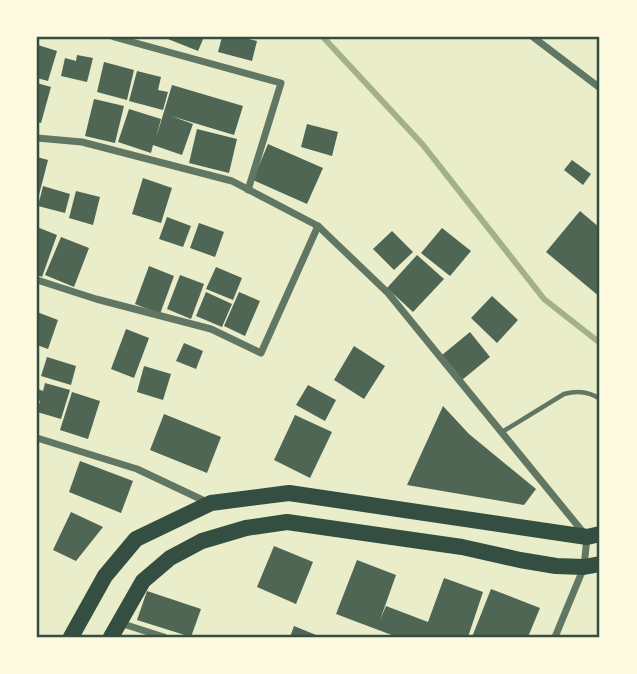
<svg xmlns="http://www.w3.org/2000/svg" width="637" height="674" viewBox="0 0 637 674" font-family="Ubuntu,sans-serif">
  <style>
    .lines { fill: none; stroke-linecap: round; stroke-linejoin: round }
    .stream { stroke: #a3b18a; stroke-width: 6 }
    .building { fill: #4f6655 }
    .service { stroke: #617663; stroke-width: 4.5 }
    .minor { stroke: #617663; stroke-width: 7 }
    .primary { stroke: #344e41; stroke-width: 16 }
    .neatline { fill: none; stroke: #344e41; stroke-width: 2.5 }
  </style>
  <rect width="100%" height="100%" fill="#e9edc9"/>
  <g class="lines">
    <path class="stream" d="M 323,37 L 423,145 L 544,299 L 600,343"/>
  </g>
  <g class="building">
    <path d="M 163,37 L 204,37 L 198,51 Z"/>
    <path d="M 222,37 L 241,37 L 257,41 L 252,61 L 218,52 Z"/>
    <path d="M 38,45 L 57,51 L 48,81 L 37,78 Z"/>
    <path d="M 77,55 L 93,58 L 87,82 L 61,76 L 65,58 L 76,61 Z"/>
    <path d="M 104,62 L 134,70 L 127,100 L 97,92 Z"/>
    <path d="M 137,71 L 161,77 L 158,90 L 168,92 L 163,110 L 129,101 Z"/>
    <path d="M 37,83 L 51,87 L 41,123 L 37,122 Z"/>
    <path d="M 172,85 L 243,106 L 234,135 L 171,116 L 193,124 L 182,155 L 153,145 L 151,153 L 118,142 L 129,109 L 161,119 L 156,138 Z"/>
    <path d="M 94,99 L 124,106 L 115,143 L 85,136 Z"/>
    <path d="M 307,124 L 338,132 L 332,156 L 301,147 Z"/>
    <path d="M 197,129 L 237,139 L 229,173 L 189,163 Z"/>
    <path d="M 268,144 L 323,168 L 307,204 L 253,180 Z"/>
    <path d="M 37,157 L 48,160 L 38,199 L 37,199 Z"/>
    <path d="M 572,160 L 591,174 L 583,185 L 564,170 Z"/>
    <path d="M 143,178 L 172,188 L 161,223 L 132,214 Z"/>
    <path d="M 43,186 L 70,194 L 65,213 L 38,206 Z"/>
    <path d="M 76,191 L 100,197 L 93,225 L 69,218 Z"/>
    <path d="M 580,211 L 600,228 L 600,297 L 546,252 Z"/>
    <path d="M 167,217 L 191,226 L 183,247 L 159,239 Z"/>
    <path d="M 199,223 L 224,232 L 215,257 L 190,248 Z"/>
    <path d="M 37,227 L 57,235 L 42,277 L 37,275 Z"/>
    <path d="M 442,228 L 471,251 L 450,276 L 421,253 Z"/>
    <path d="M 392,231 L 413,252 L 394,270 L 373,249 Z"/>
    <path d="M 61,237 L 89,248 L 74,287 L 45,275 Z"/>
    <path d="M 417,255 L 444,279 L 413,312 L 387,288 Z"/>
    <path d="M 149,266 L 174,276 L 160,314 L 135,304 Z"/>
    <path d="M 216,267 L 242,278 L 233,300 L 206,289 Z"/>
    <path d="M 180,275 L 204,284 L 191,319 L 167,309 Z"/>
    <path d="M 206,292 L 232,304 L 222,327 L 196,316 Z"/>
    <path d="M 239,292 L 260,301 L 245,336 L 224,326 Z"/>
    <path d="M 492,296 L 518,320 L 497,343 L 471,318 Z"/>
    <path d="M 37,312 L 58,320 L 48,349 L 37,345 Z"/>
    <path d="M 126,329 L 149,338 L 134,378 L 111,369 Z"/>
    <path d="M 470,332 L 490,357 L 462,380 L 442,355 Z"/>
    <path d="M 184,343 L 203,351 L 196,369 L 176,361 Z"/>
    <path d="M 354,346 L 385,366 L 364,399 L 334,380 Z"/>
    <path d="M 47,357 L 76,366 L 71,385 L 41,376 Z"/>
    <path d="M 144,366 L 171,374 L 163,400 L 137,392 Z"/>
    <path d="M 45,383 L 70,390 L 61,419 L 37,412 L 40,401 L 37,400 L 37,393 L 38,389 L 43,391 Z"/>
    <path d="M 308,385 L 336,400 L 325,421 L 296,405 Z"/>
    <path d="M 72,392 L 100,401 L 88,439 L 60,430 Z"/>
    <path d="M 443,406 L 469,434 L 536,489 L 524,505 L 407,485 Z"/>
    <path d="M 164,414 L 221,437 L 207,473 L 150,450 Z"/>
    <path d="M 295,415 L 332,432 L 310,478 L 274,460 Z"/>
    <path d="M 80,461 L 133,481 L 121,513 L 69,492 Z"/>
    <path d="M 71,512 L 103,527 L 76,561 L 53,550 Z"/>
    <path d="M 274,546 L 313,562 L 296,604 L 257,587 Z"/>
    <path d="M 357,560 L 396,575 L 380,620 L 386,606 L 428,622 L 444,578 L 483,592 L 468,637 L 397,637 L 336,614 Z"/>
    <path d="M 491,589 L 540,608 L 528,637 L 472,637 Z"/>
    <path d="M 147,591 L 201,609 L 191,637 L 137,620 Z"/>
    <path d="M 294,626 L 321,637 L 290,637 Z"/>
  </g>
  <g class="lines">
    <path class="service" d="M 502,432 L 564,394 C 578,390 589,391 600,399"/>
    <g class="minor">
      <path d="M 114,37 L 281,83 L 248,190"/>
      <path d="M 533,37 L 600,88"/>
      <path d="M 37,138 L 82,142 L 232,181 L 318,226 L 388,293 L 587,537 L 584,567 L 555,637"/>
      <path d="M 37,280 L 96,299 L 211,329 L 261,353 L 318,226"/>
      <path d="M 37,438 L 137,469 L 209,503"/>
      <path d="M 120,623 L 164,637"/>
    </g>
    <g class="primary">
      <path d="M 71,637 L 105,576 L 136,539 L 211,503 L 289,493 L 587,537 L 600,534"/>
      <path d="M 111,637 L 143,581 L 170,558 L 202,541 L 246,528 L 287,522 L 462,547 L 520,560 L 556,566 L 584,567 L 600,564"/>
    </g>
  </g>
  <rect width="637" height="674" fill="none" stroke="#fefae0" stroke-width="77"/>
  <rect x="38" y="38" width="560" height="598" class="neatline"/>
</svg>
